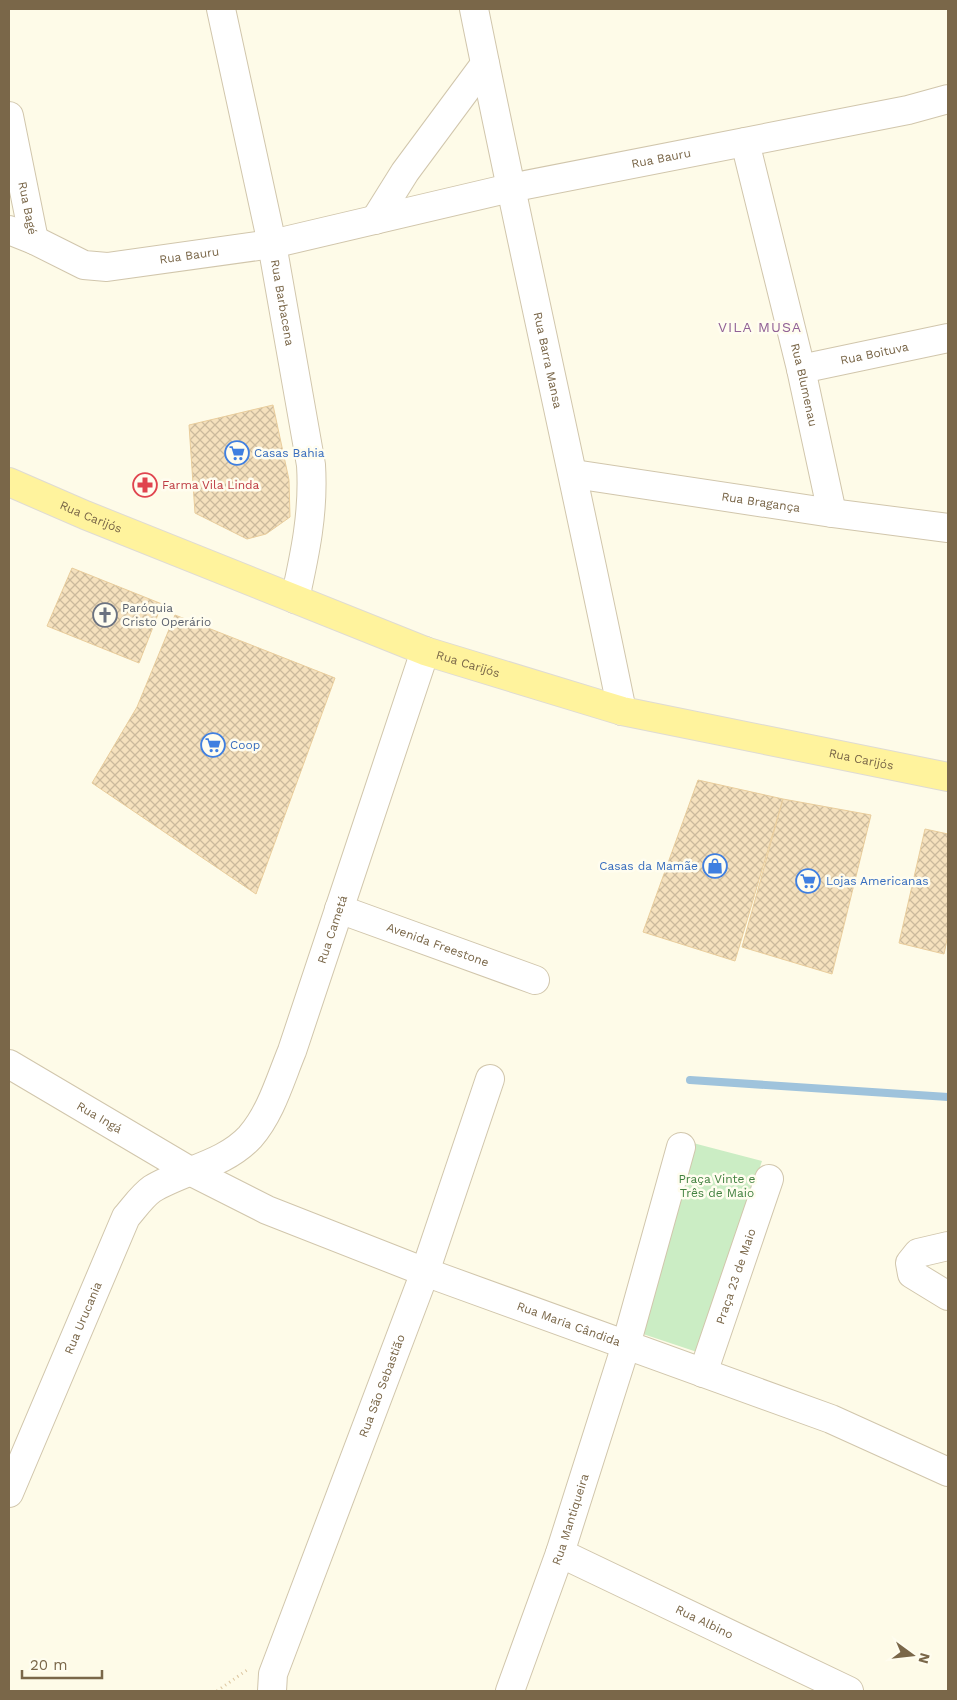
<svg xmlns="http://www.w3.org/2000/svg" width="957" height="1700" viewBox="0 0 957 1700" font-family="'Work Sans',sans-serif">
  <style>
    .park { fill: #cbedc4 }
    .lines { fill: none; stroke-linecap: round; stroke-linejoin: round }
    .stream { stroke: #9fc3dc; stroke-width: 8 }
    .building { fill: url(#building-cross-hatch); stroke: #e9cd9c }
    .minor-casing { stroke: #d1c6ac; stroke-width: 30 }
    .major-casing { stroke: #dfdbd3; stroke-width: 30 }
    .path { stroke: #dbc59f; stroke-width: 3; stroke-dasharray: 1 4; stroke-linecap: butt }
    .minor { stroke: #fff; stroke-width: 28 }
    .major { stroke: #fff39d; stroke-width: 28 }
    .labels { text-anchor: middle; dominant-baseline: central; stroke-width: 5; stroke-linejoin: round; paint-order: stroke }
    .street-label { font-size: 12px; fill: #7a6749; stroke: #fffdef }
    .shop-label { font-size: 12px; fill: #366cbe; stroke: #fffdef; text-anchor: start }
    .health-label { font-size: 12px; fill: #be3a42; stroke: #fffdef; text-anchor: start }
    .worship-label { font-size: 12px; fill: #5b616d; stroke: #fffdef; text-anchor: start }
    .park-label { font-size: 12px; fill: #428140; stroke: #fffdef }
    .neighbourhood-label { font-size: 14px; letter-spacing: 1px; fill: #916196; stroke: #fffdef }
  </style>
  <defs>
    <pattern id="building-cross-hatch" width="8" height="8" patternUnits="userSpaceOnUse" patternTransform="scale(1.25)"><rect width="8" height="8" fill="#f5e1bd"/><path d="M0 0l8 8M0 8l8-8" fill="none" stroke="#cbba9c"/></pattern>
  </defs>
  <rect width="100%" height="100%" fill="#fefbe8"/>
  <path class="park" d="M 693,1143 L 762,1161 L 697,1352 L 637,1332 Z"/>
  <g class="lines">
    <path class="stream" d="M 690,1080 L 948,1097"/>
  </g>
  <g class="building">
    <path d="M 273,405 L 289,480 L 290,517 L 266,534 L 247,539 L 195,513 L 189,425 Z"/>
    <path d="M 72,568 L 162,604 L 139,663 L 47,626 Z"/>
    <path d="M 175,615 L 335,678 L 256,894 L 92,783 L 137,707 Z"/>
    <path d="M 698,780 L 783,799 L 735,961 L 643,932 Z"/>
    <path d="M 783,799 L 871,815 L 832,974 L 742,947 Z"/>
    <path d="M 925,829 L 948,834 L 948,935 L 944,954 L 899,943 Z"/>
  </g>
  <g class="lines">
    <g class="minor-casing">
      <g id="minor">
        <path id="s1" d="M 221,9 L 272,244 L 311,465 C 314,512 305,554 295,599"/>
        <path id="s2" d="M 474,9 C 521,243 574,476 622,711"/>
        <path id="s3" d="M 9,116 L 34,240"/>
        <path id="s4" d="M 745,142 L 801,369 L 832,513"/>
        <path d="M 375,220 L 405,172 L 485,64"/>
        <path id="s5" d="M 9,230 L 34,240 L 84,265 L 107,267 L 272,244 L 510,188 L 908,110 L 948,99"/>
        <path id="s6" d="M 801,369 L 948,338"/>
        <path id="s7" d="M 574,474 L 832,513 L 948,528"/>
        <path id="s8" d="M 339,909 L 535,980"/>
        <path id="s9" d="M 9,1064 L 190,1171 L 267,1210 L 425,1272 L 831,1419 L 948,1472"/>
        <path d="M 948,1246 L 918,1253 L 910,1263 L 912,1274 L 948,1296"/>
        <path id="s10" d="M 703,1373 L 769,1179"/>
        <path id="s11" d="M 9,1493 L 126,1217 C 134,1208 142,1196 152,1189 C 183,1170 224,1165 250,1137 C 271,1113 280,1080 292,1051 L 425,651"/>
        <path id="s12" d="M 560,1553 L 849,1691"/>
        <path id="s13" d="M 272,1691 L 273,1674 L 425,1272 L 490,1079"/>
        <path id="s14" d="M 510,1691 L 560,1553 L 626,1345 L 681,1147"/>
      </g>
    </g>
    <g class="major-casing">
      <g id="major">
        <path id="s15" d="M 9,482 L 85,515 L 425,651 L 622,711 L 948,777"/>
      </g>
    </g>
    <path class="path" d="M 217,1691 L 247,1670"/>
    <use href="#minor" class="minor"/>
    <use href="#major" class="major"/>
  </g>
  <defs>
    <g id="supermarket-ring" transform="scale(1.25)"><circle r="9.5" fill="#fffdef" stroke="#3f7fe0" stroke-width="1.5"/><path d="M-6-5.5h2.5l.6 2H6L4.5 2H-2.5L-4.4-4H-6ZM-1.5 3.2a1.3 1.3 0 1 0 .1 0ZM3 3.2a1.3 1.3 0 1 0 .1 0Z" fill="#3f7fe0"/></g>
    <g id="pharmacy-ring" transform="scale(1.25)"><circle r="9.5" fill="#fffdef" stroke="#e0444e" stroke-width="1.5"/><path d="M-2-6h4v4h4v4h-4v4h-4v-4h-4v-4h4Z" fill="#e0444e"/></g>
    <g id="church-ring" transform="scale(1.25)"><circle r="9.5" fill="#fffdef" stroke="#6b7280" stroke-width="1.5"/><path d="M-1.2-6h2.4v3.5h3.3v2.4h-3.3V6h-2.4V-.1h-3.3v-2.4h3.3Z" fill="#6b7280"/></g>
    <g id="shop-ring" transform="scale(1.25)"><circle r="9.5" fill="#fffdef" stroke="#3f7fe0" stroke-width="1.5"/><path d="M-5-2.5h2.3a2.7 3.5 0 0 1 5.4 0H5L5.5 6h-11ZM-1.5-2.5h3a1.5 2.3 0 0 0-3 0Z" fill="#3f7fe0"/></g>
  </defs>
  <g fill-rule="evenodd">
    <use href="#supermarket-ring" x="237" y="453"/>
    <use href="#pharmacy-ring" x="145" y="485"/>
    <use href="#church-ring" x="105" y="615"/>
    <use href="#supermarket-ring" x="213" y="745"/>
    <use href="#shop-ring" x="715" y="866"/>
    <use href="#supermarket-ring" x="808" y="881"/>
  </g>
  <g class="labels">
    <g class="street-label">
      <text stroke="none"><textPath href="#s5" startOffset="671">Rua Bauru</textPath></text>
      <text stroke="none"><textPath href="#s3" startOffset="94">Rua Bagé</textPath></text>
      <text stroke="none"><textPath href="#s5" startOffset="189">Rua Bauru</textPath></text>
      <text stroke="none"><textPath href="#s1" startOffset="300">Rua Barbacena</textPath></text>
      <text stroke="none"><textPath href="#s6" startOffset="75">Rua Boituva</textPath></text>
      <text stroke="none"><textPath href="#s2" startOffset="359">Rua Barra Mansa</textPath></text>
      <text stroke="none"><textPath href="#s4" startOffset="250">Rua Blumenau</textPath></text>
      <text stroke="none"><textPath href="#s7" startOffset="189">Rua Bragança</textPath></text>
      <text stroke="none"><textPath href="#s15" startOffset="89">Rua Carijós</textPath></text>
      <text stroke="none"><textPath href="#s15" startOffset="494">Rua Carijós</textPath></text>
      <text stroke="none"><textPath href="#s15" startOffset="899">Rua Carijós</textPath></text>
      <text stroke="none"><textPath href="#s11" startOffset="674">Rua Cametá</textPath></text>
      <text stroke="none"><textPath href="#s8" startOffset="105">Avenida Freestone</textPath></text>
      <text stroke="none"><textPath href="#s9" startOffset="105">Rua Ingá</textPath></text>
      <text stroke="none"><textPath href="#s10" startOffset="102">Praça 23 de Maio</textPath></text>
      <text stroke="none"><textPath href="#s11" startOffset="190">Rua Urucania</textPath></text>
      <text stroke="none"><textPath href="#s9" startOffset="619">Rua Maria Cândida</textPath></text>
      <text stroke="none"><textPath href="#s13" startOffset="325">Rua São Sebastião</textPath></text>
      <text stroke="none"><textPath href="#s14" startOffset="182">Rua Mantiqueira</textPath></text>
      <text stroke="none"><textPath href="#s12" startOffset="160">Rua Albino</textPath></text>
    </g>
    <g class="shop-label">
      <text x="254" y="453">Casas Bahia</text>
      <text x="230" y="745">Coop</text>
      <text x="698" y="866" text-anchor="end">Casas da Mamãe</text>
      <text x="826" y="881">Lojas Americanas</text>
    </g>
    <g class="health-label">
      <text x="162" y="485">Farma Vila Linda</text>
    </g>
    <g class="worship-label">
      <text x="122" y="608">Paróquia<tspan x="122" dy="14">Cristo Operário</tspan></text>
    </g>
    <g class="park-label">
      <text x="717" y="1179">Praça Vinte e<tspan x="717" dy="14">Três de Maio</tspan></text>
    </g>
    <g class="neighbourhood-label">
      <text x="760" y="327">VILA MUSA</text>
    </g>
  </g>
  <rect width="957" height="1700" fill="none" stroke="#7a6749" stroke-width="20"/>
  <g transform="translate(912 1655) rotate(105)" stroke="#fffdef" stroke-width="4" paint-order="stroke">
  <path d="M0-4L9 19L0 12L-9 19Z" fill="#7a6749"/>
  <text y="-8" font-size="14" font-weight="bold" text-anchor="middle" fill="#7a6749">N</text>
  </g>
  <path d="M22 1670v8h80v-8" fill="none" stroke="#7a6749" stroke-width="2.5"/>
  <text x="30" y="1670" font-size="15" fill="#7a6749" stroke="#fffdef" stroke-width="4" paint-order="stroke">20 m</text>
</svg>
